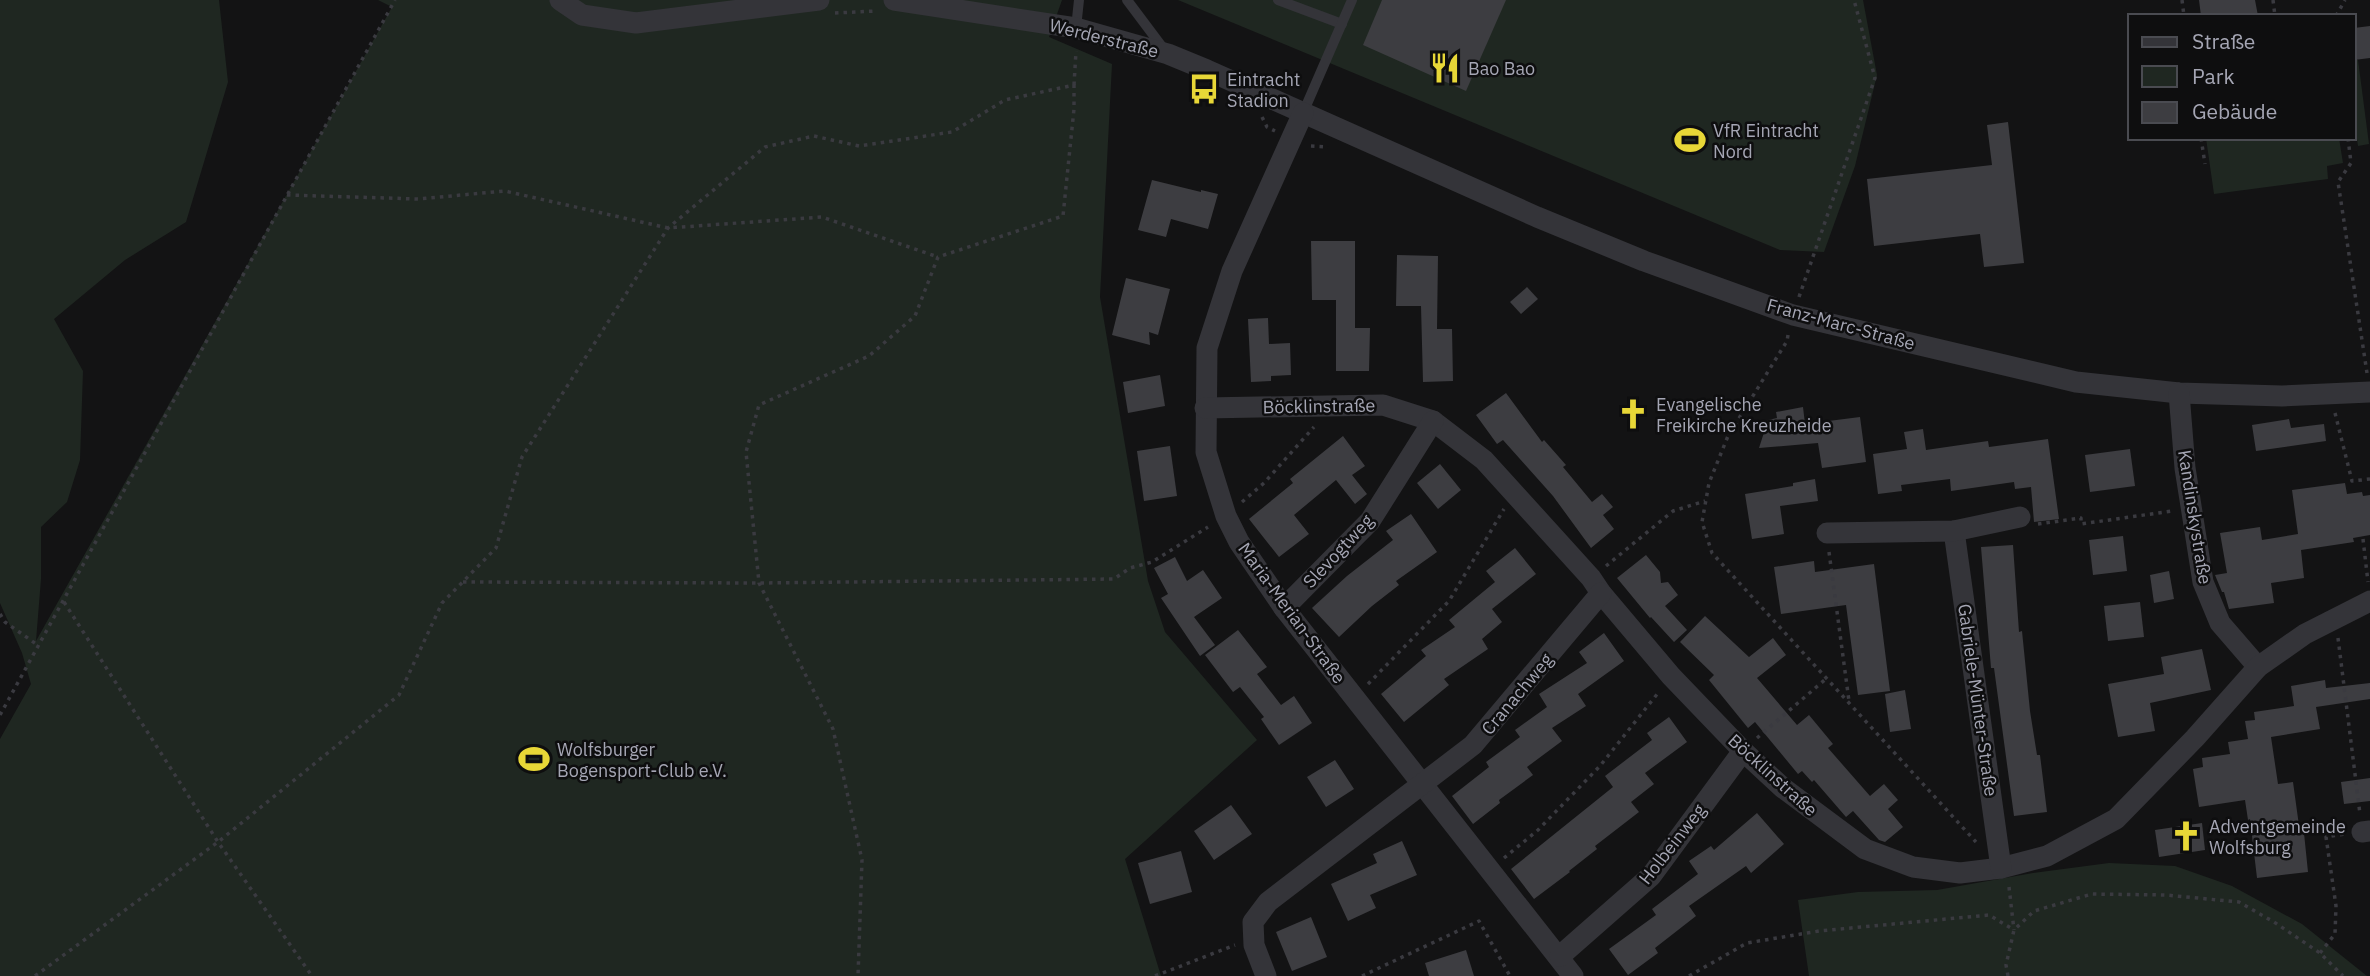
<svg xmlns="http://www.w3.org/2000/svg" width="2370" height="976" viewBox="0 0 2370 976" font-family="'IBM Plex Sans',sans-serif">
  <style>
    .green { fill: #1f2721 }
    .building { fill: #3d3d41 }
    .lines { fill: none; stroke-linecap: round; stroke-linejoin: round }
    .path { stroke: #3a3a40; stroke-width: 3.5; stroke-dasharray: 3.5 5; stroke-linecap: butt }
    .lane { stroke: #343439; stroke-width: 10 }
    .street { stroke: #343439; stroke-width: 21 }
    .labels { text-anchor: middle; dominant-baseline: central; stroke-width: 5; stroke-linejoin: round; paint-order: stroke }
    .street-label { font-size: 18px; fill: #a5a6b4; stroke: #0e0e0f }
    .poi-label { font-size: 18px; fill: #a5a6b4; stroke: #0e0e0f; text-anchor: start }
  </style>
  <rect width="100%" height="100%" fill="#131314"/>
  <g class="green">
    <path d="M 0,0 L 219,0 L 228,82 L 186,222 L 125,260 L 54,319 L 83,371 L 80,460 L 67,502 L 41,527 L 41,579 L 36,641 L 392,7 L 378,0 L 1062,0 L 1049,37 L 1112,64 L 1100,297 L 1148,581 L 1165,632 L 1257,740 L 1125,859 L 1161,976 L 0,976 L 0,739 L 31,684 L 22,653 L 0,603 Z"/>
    <path d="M 1178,0 L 1863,0 L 1877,75 L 1855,166 L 1824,252 L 1780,250 Z"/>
    <path d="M 2354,60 L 2358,60 L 2369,144 L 2358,146 L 2354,119 Z"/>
    <path d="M 2206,138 L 2339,138 L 2343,163 L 2327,166 L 2328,179 L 2214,194 Z"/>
    <path d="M 2109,863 L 2175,866 L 2232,886 L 2302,924 L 2367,976 L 1809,976 L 1798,900 L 1858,892 L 1937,890 L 2033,873 Z"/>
  </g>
  <g class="building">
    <path d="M 1382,0 L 1506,0 L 1466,91 L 1363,45 Z"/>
    <path d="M 2199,0 L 2255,0 L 2258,16 L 2201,16 Z"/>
    <path d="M 2370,26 L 2370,58 L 2354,60 L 2354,28 Z"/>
    <path d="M 2008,122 L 2024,263 L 1984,267 L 1980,234 L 1874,246 L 1867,179 L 1992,165 L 1987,125 Z"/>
    <path d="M 1152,180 L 1201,192 L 1201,190 L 1218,194 L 1208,229 L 1171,219 L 1166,237 L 1138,230 Z"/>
    <path d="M 1311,241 L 1355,241 L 1355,328 L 1370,328 L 1369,371 L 1336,371 L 1336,300 L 1312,300 Z"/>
    <path d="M 1397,255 L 1438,256 L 1437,329 L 1452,329 L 1453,381 L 1423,382 L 1421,306 L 1396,306 Z"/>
    <path d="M 1126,278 L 1170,289 L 1158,335 L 1149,332 L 1150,345 L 1112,335 Z"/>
    <path d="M 1527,287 L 1538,299 L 1521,314 L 1510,302 Z"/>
    <path d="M 1268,318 L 1269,344 L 1290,343 L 1291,375 L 1271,376 L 1271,381 L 1251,382 L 1248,319 Z"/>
    <path d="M 1160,375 L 1165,406 L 1128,413 L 1123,382 Z"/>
    <path d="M 1506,393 L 1542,442 L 1544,440 L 1566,465 L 1563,467 L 1592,502 L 1602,494 L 1613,507 L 1603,515 L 1614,529 L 1591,548 L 1553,496 L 1503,440 L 1497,444 L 1476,415 Z"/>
    <path d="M 1803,407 L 1805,424 L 1860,417 L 1866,462 L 1822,468 L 1818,443 L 1759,448 L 1768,420 L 1777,418 L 1776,412 Z"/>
    <path d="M 2289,419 L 2291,428 L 2324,424 L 2326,441 L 2256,451 L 2252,425 Z"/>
    <path d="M 1923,429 L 1926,450 L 1988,441 L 1989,447 L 2048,439 L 2059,519 L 2034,522 L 2031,487 L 2015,489 L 2014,482 L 1951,491 L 1950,479 L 1901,485 L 1902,491 L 1878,494 L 1873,454 L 1907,449 L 1904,432 Z"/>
    <path d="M 1343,436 L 1365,466 L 1352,475 L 1367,494 L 1355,504 L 1336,480 L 1294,515 L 1309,534 L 1279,557 L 1249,519 L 1293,483 L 1290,479 Z"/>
    <path d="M 1170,446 L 1177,496 L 1144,501 L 1137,451 Z"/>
    <path d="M 2130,449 L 2135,486 L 2090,492 L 2085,455 Z"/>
    <path d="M 1440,464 L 1461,490 L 1438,509 L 1417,483 Z"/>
    <path d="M 1815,479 L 1818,501 L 1780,506 L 1784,534 L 1752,539 L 1745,494 L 1793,486 L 1793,483 Z"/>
    <path d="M 2345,483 L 2347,494 L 2362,492 L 2363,496 L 2370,495 L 2370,535 L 2353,538 L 2354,542 L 2301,550 L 2304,578 L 2271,583 L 2274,603 L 2229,609 L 2224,592 L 2222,592 L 2215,575 L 2227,573 L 2220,533 L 2260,527 L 2262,540 L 2298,534 L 2292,490 Z"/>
    <path d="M 1411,514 L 1437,552 L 1396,581 L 1399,585 L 1372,606 L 1339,637 L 1312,608 L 1347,576 L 1393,540 L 1386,531 Z"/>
    <path d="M 2123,536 L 2127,571 L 2093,575 L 2089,540 Z"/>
    <path d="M 2013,545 L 2019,632 L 2022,631 L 2030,711 L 2037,755 L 2040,755 L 2047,812 L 2014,816 L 1994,668 L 1991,668 L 1981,547 Z"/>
    <path d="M 1515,548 L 1536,574 L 1492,609 L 1502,622 L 1482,639 L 1488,649 L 1444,679 L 1449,685 L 1404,722 L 1381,694 L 1426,656 L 1421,650 L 1455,627 L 1449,620 L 1495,582 L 1486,571 Z"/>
    <path d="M 1646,555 L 1660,572 L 1661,583 L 1668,582 L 1678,595 L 1665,606 L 1687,630 L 1674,642 L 1651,617 L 1650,618 L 1617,578 Z"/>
    <path d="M 1175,557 L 1187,581 L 1203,570 L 1222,598 L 1194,617 L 1215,645 L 1200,656 L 1161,598 L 1168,594 L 1154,568 Z"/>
    <path d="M 1814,561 L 1815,572 L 1874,564 L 1890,691 L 1858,695 L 1846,605 L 1781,614 L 1774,567 Z"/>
    <path d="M 2169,571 L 2174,599 L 2154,603 L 2150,575 Z"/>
    <path d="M 2140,602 L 2144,637 L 2108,641 L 2104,606 Z"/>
    <path d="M 1705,616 L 1749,657 L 1773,638 L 1786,655 L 1757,678 L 1797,725 L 1809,715 L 1833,744 L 1828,748 L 1870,796 L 1884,784 L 1898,800 L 1888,809 L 1903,827 L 1885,842 L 1879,840 L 1853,811 L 1846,817 L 1814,780 L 1812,782 L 1802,771 L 1798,774 L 1755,722 L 1748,728 L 1709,680 L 1714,675 L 1680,642 Z"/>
    <path d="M 1238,630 L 1267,667 L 1257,674 L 1281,705 L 1294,696 L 1312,723 L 1279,745 L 1261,719 L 1264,717 L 1240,687 L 1233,692 L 1205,655 Z"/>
    <path d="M 1604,633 L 1624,661 L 1578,694 L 1586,706 L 1552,728 L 1562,741 L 1527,767 L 1533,775 L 1499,800 L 1500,803 L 1473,824 L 1452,796 L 1489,767 L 1486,762 L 1520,737 L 1515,730 L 1547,707 L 1539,694 L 1587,663 L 1579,652 Z"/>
    <path d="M 2202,649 L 2211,690 L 2150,703 L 2155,731 L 2118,737 L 2108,684 L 2164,674 L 2161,657 Z"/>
    <path d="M 2325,680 L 2326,688 L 2370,683 L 2370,699 L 2316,707 L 2320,729 L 2271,737 L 2278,784 L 2293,782 L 2300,833 L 2304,833 L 2308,872 L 2257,878 L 2250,819 L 2248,820 L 2245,800 L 2199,807 L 2193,769 L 2203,767 L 2202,758 L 2230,754 L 2228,742 L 2248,739 L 2245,721 L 2255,720 L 2254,712 L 2294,706 L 2291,686 Z"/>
    <path d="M 1905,690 L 1911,729 L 1890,732 L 1885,694 Z"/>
    <path d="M 1669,717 L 1687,742 L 1645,773 L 1654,784 L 1631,802 L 1639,812 L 1595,846 L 1597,849 L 1569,871 L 1570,872 L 1534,899 L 1511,869 L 1613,787 L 1605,776 L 1652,740 L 1647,733 Z"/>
    <path d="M 1335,760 L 1354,789 L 1326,807 L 1307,777 Z"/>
    <path d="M 2370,778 L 2370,801 L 2344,804 L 2341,782 Z"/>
    <path d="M 1231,805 L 1252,834 L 1214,860 L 1194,831 Z"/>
    <path d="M 1757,813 L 1784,844 L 1751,873 L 1746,866 L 1689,906 L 1696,916 L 1655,948 L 1658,953 L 1628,975 L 1609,949 L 1656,915 L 1652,909 L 1698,874 L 1689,861 L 1711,846 L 1714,850 Z"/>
    <path d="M 2202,823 L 2205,850 L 2159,857 L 2155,830 Z"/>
    <path d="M 1402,841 L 1417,875 L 1370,895 L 1376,908 L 1348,921 L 1331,884 L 1377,863 L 1373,854 Z"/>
    <path d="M 1181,851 L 1192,892 L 1150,904 L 1138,863 Z"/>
    <path d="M 1311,917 L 1327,957 L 1292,971 L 1276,932 Z"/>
    <path d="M 1466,950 L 1474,976 L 1429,976 L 1425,963 Z"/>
  </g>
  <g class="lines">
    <g class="path">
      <path d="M 2182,0 L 2184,16"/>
      <path d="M 2273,0 L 2275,16"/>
      <path d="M 835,13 L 876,11"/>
      <path d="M 2336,16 L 2345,0"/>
      <path d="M 1074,85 L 1076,51"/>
      <path d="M 1262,117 L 1267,127 L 1275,131"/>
      <path d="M 2201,138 L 2205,164"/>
      <path d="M 2348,138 L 2351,163 L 2338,182 L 2367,373"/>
      <path d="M 1311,146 L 1328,147"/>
      <path d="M 287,195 L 418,199 L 505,191 L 668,228 L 822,217 L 938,257"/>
      <path d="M 1799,297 L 1875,78 L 1854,0"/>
      <path d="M 1788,335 L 1787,341 L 1728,436 L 1709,483 L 1702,522 L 1712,553 L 1976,842"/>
      <path d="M 2335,413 L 2352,481 L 2370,479"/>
      <path d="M 1242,502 L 1264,483 L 1314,427"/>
      <path d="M 2038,524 L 2081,518 L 2081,524 L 2172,511"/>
      <path d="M 2363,539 L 2368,582"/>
      <path d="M 1829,552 L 1849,701"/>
      <path d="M 1606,566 L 1673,511 L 1705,501"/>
      <path d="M 463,582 L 759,583 L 1114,579 L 1130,568 L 1152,562 L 1208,527"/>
      <path d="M 64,602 L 218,842 L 312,976"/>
      <path d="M 0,614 L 5,622 L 39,646"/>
      <path d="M 2338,638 L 2360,814"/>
      <path d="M 1368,684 L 1449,601 L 1504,509"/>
      <path d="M 0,715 L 395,0"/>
      <path d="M 1757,738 L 1827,678"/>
      <path d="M 1504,858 L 1538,830 L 1600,766 L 1658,693"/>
      <path d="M 2009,887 L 2014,930"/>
      <path d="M 2320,953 L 2335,934 L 2336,906 L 2326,837 L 2345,834"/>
      <path d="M 35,976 L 218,842 L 399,695 L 442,603 L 496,548 L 522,457 L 668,228 L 765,147 L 814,136 L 859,146 L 952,132 L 1005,100 L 1074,85 L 1074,109 L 1063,216 L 938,257 L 915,316 L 869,356 L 759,405 L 746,452 L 759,583 L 833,729 L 862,860 L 858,976"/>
      <path d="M 1155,976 L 1235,945"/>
      <path d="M 1362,976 L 1479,921 L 1510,976"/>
      <path d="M 1689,976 L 1747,943 L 1819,931 L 1989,915 L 2014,930"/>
      <path d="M 2008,976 L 2006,965 L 2014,930 L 2034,911 L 2092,894 L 2166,895 L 2239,902 L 2274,922 L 2320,953 L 2343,976"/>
    </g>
    <g class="lane">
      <path d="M 1127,0 L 1166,52"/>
      <path d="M 1278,0 L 1342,24"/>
      <path d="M 1076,28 L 1079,0"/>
      <path d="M 1303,113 L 1352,0"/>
    </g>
    <g class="street">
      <path d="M 560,0 L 582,15 L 636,23 L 819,0"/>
      <path d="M 894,0 L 1076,28 L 1168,54 L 1207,70 L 1537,217 L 1644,261 L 1793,315 L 2076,382 L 2179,393 L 2282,396 L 2370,392"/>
      <path d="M 1303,113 L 1232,271 L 1207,348 L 1206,452 L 1226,516 L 1239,542 L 1284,608 L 1573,976"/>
      <path d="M 2179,393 L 2185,468 L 2203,582 L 2220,623 L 2258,667"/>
      <path d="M 1205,408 L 1383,405 L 1433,421 L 1484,460 L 1591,578 L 1601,593 L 1671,676 L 1743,751 L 1783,788 L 1865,849 L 1913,867 L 1960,873 L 2001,868 L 2047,856 L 2116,819 L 2195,738 L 2258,667 L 2305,634 L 2370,601"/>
      <path d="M 1954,531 L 2001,868"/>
      <path d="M 1827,533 L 1954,531 L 2020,517"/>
      <path d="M 1284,608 L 1370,521 L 1433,421"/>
      <path d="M 2362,832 L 2370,831"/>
      <path d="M 1560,956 L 1651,876 L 1743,751"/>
      <path d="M 1266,976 L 1254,945 L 1253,922 L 1268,902 L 1473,745 L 1601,593"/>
    </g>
  </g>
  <defs>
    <g id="restaurant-bare" transform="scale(2.415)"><path d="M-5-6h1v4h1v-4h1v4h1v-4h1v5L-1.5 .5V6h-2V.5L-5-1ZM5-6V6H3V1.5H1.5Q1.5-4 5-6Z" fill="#e8d737" stroke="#0e0e0f" stroke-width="2.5" paint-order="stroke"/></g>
    <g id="bus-bare" transform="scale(2.415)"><path d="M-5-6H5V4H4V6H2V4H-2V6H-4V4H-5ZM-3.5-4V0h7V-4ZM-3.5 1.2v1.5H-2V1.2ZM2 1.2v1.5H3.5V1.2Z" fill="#e8d737" stroke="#0e0e0f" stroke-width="2.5" paint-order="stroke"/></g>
    <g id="stadium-bare" transform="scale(2.415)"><path d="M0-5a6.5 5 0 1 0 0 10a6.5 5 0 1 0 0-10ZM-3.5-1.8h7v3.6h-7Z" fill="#e8d737" stroke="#0e0e0f" stroke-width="2.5" paint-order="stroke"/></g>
    <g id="church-bare" transform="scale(2.415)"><path d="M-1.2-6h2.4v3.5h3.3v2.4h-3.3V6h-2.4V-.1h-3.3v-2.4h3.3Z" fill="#e8d737" stroke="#0e0e0f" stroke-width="2.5" paint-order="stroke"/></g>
  </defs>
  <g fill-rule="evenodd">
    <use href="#restaurant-bare" x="1445" y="68"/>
    <use href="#bus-bare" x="1204" y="89"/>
    <use href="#stadium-bare" x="1690" y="140"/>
    <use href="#church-bare" x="1633" y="414"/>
    <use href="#stadium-bare" x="534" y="759"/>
    <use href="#church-bare" x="2186" y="836"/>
  </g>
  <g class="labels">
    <g class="street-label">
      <text transform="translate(1104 38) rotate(14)">Werderstraße</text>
      <text transform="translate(1841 324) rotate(15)">Franz-Marc-Straße</text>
      <text transform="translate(1319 406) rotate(-1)">Böcklinstraße</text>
      <text transform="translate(2195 517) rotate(81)">Kandinskystraße</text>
      <text transform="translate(1338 551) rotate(-47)">Slevogtweg</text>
      <text transform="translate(1292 613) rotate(54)">Maria-Merian-Straße</text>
      <text transform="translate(1517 694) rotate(-50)">Cranachweg</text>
      <text transform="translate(1978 700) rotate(82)">Gabriele-Münter-Straße</text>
      <text transform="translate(1773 775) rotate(42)">Böcklinstraße</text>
      <text transform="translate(1672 844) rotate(-52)">Holbeinweg</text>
    </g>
    <g class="poi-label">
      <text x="1468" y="68">Bao Bao</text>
      <text x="1227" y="79">Eintracht<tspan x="1227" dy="21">Stadion</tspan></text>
      <text x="1713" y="130">VfR Eintracht<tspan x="1713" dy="21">Nord</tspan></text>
      <text x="1656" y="404">Evangelische<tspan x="1656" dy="21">Freikirche Kreuzheide</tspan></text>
      <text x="557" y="749">Wolfsburger<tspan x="557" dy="21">Bogensport-Club e.V.</tspan></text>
      <text x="2209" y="826">Adventgemeinde<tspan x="2209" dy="21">Wolfsburg</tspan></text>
    </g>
  </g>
  <rect x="2128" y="14" width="228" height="126" fill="#0e0e0f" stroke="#4a4b51" stroke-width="2"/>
  <rect x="2142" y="37" width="35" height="10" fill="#343439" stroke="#4a4b51" stroke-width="2"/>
  <text x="2192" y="49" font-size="21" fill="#a5a6b4">Straße</text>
  <rect x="2142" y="66" width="35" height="21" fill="#1f2721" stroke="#4a4b51" stroke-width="2"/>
  <text x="2192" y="84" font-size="21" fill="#a5a6b4">Park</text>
  <rect x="2142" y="102" width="35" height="21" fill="#3d3d41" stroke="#4a4b51" stroke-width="2"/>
  <text x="2192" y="119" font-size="21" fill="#a5a6b4">Gebäude</text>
</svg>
